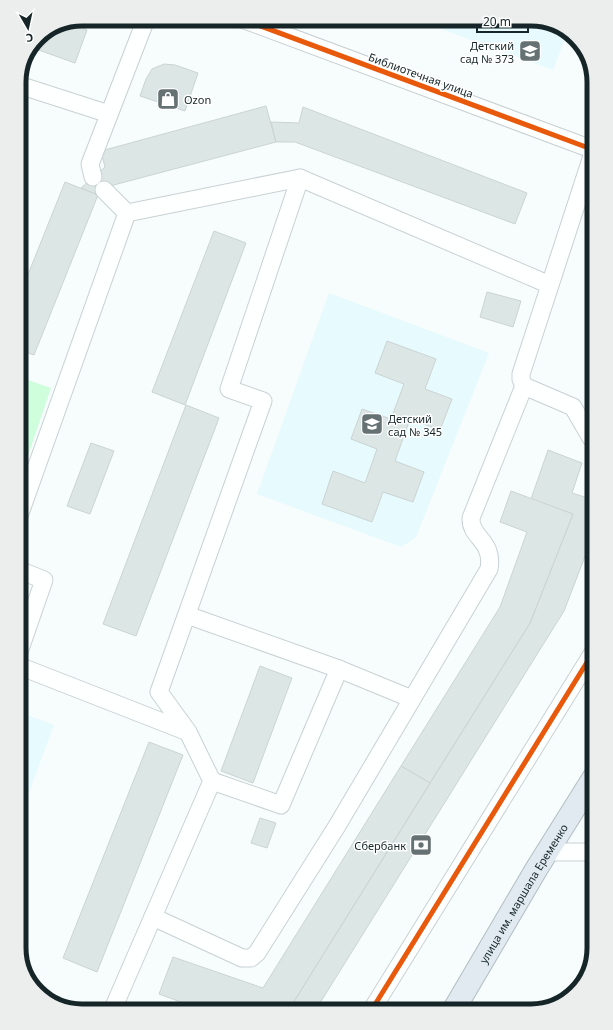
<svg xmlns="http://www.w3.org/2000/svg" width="613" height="1030" viewBox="0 0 613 1030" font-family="'Noto Sans',sans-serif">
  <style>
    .built { fill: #e7fafd }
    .green { fill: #cefedc }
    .building { fill: #dce6e4; stroke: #cbd4d3 }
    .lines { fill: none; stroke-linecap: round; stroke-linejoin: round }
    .minor-casing { stroke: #c8d2d3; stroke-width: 19 }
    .highway-casing { stroke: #b1bec3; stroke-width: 24 }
    .minor { stroke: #feffff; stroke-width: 17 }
    .highway { stroke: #e0eaf0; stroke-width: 22 }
    .cycleway-casing { stroke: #fff; stroke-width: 8 }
    .cycleway { stroke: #e8590c; stroke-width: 5 }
    .labels { text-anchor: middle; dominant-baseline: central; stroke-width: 3; stroke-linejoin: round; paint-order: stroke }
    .poi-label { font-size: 11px; fill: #162628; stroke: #fff; text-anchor: end }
    .street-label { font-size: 11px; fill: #162628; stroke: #fff }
    .rim { fill: none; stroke: #162628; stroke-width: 5 }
  </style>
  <rect width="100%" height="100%" fill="#f7fcfc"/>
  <g class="built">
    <path d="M 414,19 L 535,19 L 566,30 L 568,31 L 553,70 Z"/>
    <path d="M 329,293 L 489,353 L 416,537 L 401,547 L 257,494 Z"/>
    <path d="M 19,712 L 54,725 L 19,819 Z"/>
  </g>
  <path class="green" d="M 19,377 L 51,388 L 19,482 Z"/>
  <g class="building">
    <path d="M 70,24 L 87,30 L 75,63 L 33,48 L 38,37 Z"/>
    <path d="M 164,64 L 175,65 L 198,73 L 185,111 L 140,96 L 146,79 L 152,69 Z"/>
    <path d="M 266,106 L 276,142 L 110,186 L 98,195 L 81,188 L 105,167 L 101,151 Z"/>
    <path d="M 303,107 L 527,193 L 515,224 L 295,142 L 276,142 L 271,122 L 299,123 Z"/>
    <path d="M 65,182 L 98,195 L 34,355 L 19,350 L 19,297 Z"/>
    <path d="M 214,231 L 246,243 L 185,405 L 152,392 Z"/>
    <path d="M 487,292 L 521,301 L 513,327 L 480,317 Z"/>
    <path d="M 387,341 L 436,359 L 425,389 L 452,399 L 440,430 L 410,419 L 395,461 L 424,472 L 413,502 L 383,492 L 372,522 L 322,504 L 333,471 L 365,483 L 377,449 L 351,439 L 362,409 L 391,419 L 404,384 L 375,373 Z"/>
    <path d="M 186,405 L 219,418 L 136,636 L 103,624 Z"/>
    <path d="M 91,443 L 114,451 L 90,514 L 67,506 Z"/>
    <path d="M 548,450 L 582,463 L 572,493 L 594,500 L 594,533 L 564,611 L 315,1011 L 288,1011 L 530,623 L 573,514 L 531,499 Z"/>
    <path d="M 511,491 L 573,514 L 530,623 L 430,783 L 401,766 L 500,607 L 527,532 L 500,522 Z"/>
    <path d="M 260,666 L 292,678 L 253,783 L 221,771 Z"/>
    <path d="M 149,742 L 183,755 L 97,972 L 63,958 Z"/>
    <path d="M 401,766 L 430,783 L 288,1011 L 205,1011 L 159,994 L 173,957 L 263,988 Z"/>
    <path d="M 260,818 L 276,823 L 267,848 L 251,843 Z"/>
  </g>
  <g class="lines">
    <g class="minor-casing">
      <g id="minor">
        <path d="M 242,19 L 594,150"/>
        <path d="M 19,85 L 109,114"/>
        <path d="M 93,177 L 90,164 L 146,19"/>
        <path d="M 104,190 L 127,213"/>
        <path d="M 550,285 L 521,374 L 521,379 L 524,386 L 573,407 L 591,438 L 594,439"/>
        <path d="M 19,516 L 127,213 L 300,178"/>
        <path d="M 187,615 L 339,669 L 412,699"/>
        <path d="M 19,652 L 44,580 L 19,570"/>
        <path d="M 19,666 L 188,732"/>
        <path d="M 212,781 L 281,805 L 339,669"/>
        <path d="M 548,852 L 594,852"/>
        <path d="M 153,917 L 242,958 L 251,958 L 257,953 L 337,826 L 489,569 C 494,540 470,538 471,518 L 524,386"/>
        <path d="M 112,1011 L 212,781 L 188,732 L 159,692 L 263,401 L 229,389 L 300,178 L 550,285 L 594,150"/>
        <path d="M 371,1011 L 594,651"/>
      </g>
    </g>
    <g class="highway-casing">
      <g id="highway">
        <path id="s1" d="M 453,1011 L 537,868 L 594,777"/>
      </g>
    </g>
    <use href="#minor" class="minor"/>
    <use href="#highway" class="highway"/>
    <g class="cycleway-casing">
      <g id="cycleway">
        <path d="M 242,19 L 594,150"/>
        <path d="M 371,1011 L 594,651"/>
      </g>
    </g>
    <use href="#cycleway" class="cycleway"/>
  </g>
  <defs>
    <g id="school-square" transform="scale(1.15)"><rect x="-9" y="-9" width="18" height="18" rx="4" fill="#657172" stroke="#fff"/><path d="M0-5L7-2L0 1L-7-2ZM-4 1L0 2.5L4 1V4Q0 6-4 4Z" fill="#fff"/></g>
    <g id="shop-square" transform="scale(1.15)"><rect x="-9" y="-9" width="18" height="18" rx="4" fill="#657172" stroke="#fff"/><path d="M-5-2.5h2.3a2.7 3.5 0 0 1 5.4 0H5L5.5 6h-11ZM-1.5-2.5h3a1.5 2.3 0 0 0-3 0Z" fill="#fff"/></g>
    <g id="bank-square" transform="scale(1.15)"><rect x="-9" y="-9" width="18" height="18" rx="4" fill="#657172" stroke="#fff"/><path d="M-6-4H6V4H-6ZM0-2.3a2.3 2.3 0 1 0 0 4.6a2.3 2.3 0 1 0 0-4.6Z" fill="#fff"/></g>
  </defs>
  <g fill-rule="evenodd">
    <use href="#school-square" x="530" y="51"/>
    <use href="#shop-square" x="168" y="99"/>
    <use href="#school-square" x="372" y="424"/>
    <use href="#bank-square" x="421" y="845"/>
  </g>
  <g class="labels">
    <g class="poi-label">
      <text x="514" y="45">Детский<tspan x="514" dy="13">сад № 373</tspan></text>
      <text x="184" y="99" text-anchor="start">Ozon</text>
      <text x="388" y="418" text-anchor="start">Детский<tspan x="388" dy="13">сад № 345</tspan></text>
      <text x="406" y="845">Сбербанк</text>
    </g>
    <g class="street-label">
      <text transform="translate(421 75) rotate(20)">Библиотечная улица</text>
      <text stroke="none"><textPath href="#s1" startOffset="137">улица им. маршала Еременко</textPath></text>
    </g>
  </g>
  <path d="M0 0H613V1030H0ZM82 26H531A56 56 0 0 1 587 82V948A56 56 0 0 1 531 1004H82A56 56 0 0 1 26 948V82A56 56 0 0 1 82 26Z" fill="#eceeee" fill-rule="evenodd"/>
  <path class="rim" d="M82 26H531A56 56 0 0 1 587 82V948A56 56 0 0 1 531 1004H82A56 56 0 0 1 26 948V82A56 56 0 0 1 82 26Z"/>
  <g transform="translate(28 28) rotate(171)" stroke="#ffffff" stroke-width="3" paint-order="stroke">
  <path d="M0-3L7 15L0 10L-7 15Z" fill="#162628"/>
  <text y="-6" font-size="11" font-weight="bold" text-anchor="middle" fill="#162628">С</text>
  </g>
  <path d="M477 26v6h51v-6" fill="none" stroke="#162628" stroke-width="2"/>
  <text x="483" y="26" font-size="12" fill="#162628" stroke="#ffffff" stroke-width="3" paint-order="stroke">20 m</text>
</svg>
